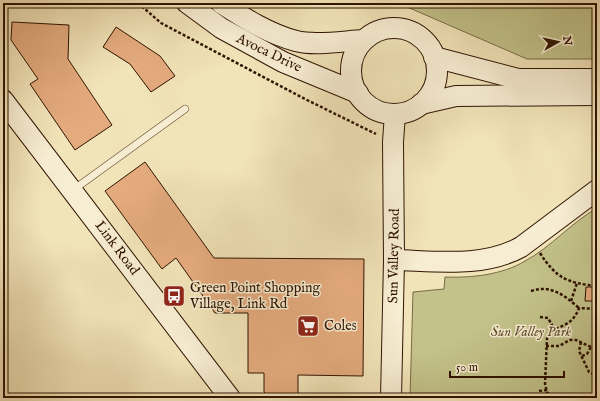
<svg xmlns="http://www.w3.org/2000/svg" width="600" height="401" viewBox="0 0 600 401" font-family="'IM FELL English',serif">
  <style>
    .green { fill: #c2c28a; stroke: #786a45 }
    .building { fill: #e4ab7e; stroke: #2f1300 }
    .lines { fill: none; stroke-linecap: round; stroke-linejoin: round }
    .lane-casing { stroke: #60472e; stroke-width: 8 }
    .secondary-casing { stroke: #2f1300; stroke-width: 22 }
    .path { stroke: #2f1300; stroke-width: 2.5; stroke-dasharray: 3 2; stroke-linecap: butt }
    .lane { stroke: #f7edd2; stroke-width: 7 }
    .secondary { stroke: #f7edd2; stroke-width: 20 }
    .labels { text-anchor: middle; dominant-baseline: central; stroke-width: 3; stroke-linejoin: round; paint-order: stroke }
    .street-label { font-size: 14px; fill: #2f1300; stroke: #f7edd2 }
    .poi-label { font-size: 14px; fill: #2f1300; stroke: #f7edd2; text-anchor: start }
    .park-label { font-size: 14px; font-style: italic; fill: #625030; stroke: #f7edd2 }
  </style>
  <rect width="100%" height="100%" fill="#f2e4b9"/>
  <filter id="stains"><feTurbulence type="fractalNoise" baseFrequency=".005" numOctaves="4"/><feColorMatrix values="0 0 0 0 .2 0 0 0 0 .09 0 0 0 0 .02 0 0 0 .5 -.17"/></filter>
  <radialGradient id="worn" r=".72"><stop offset=".6" stop-color="#630" stop-opacity="0"/><stop offset="1" stop-color="#630" stop-opacity=".3"/></radialGradient>
  <g class="green">
    <path d="M 398,3 L 597,3 L 597,59 L 527,59 Z"/>
    <path d="M 597,208 L 597,398 L 410,398 L 413,292 L 444,289 L 445,277 C 471,278 502,275 525,261 C 551,247 571,223 597,208 Z"/>
  </g>
  <g class="building">
    <path d="M 12,22 L 69,25 L 68,59 L 112,125 L 75,150 L 30,84 L 38,79 L 11,40 Z"/>
    <path d="M 116,27 L 160,56 L 175,76 L 151,92 L 130,64 L 103,47 Z"/>
    <path d="M 145,162 L 214,258 L 364,259 L 363,376 L 298,375 L 298,398 L 269,398 L 264,392 L 264,373 L 248,373 L 248,313 L 215,313 L 176,258 L 162,269 L 105,191 Z"/>
    <path d="M 586,287 L 597,287 L 597,301 L 585,301 Z"/>
  </g>
  <g class="lines">
    <g class="lane-casing">
      <path id="lane" d="M 73,190 L 185,109"/>
    </g>
    <g class="secondary-casing">
      <g id="secondary">
        <path d="M 187,3 L 221,28 L 283,62 L 358,93"/>
        <path d="M 221,3 C 244,18 269,34 296,41 C 315,46 344,41 364,40"/>
        <circle cx="394" cy="71" r="43"/>
        <path d="M 434,57 L 518,79 L 597,79"/>
        <path d="M 3,100 L 230,398"/>
        <path d="M 421,104 L 456,96 L 597,95"/>
        <path d="M 394,260 C 436,261 483,268 521,247 L 597,190"/>
        <path d="M 391,398 L 394,260 L 393,142 L 395,114"/>
      </g>
    </g>
    <g class="path">
      <path d="M 138,3 L 161,23 L 305,99 L 376,134"/>
      <path d="M 540,253 C 556,278 567,283 597,286"/>
      <path d="M 531,291 C 551,284 565,296 579,308"/>
      <path d="M 571,301 L 577,283"/>
      <path d="M 540,317 L 548,318 L 555,330"/>
      <path d="M 581,342 L 579,351 L 589,372 L 597,376"/>
      <path d="M 546,346 L 559,346 L 570,340 L 576,340 L 591,347 L 597,343"/>
      <path d="M 582,356 L 587,354 L 591,347"/>
      <path d="M 539,391 L 547,390"/>
      <path d="M 552,398 L 547,392 L 545,384 L 547,338 C 555,323 571,330 579,308 L 597,309"/>
    </g>
    <use href="#lane" class="lane"/>
    <use href="#secondary" class="secondary"/>
  </g>
  <defs>
    <g id="bus-square" transform="scale(1.15)"><rect x="-9" y="-9" width="18" height="18" rx="4" fill="#8f2418" stroke="#f7edd2"/><path d="M-5-6H5V4H4V6H2V4H-2V6H-4V4H-5ZM-3.5-4V0h7V-4ZM-3.5 1.2v1.5H-2V1.2ZM2 1.2v1.5H3.5V1.2Z" fill="#fff"/></g>
    <g id="supermarket-square" transform="scale(1.15)"><rect x="-9" y="-9" width="18" height="18" rx="4" fill="#8f2418" stroke="#f7edd2"/><path d="M-6-5.5h2.5l.6 2H6L4.5 2H-2.5L-4.4-4H-6ZM-1.5 3.2a1.3 1.3 0 1 0 .1 0ZM3 3.2a1.3 1.3 0 1 0 .1 0Z" fill="#fff"/></g>
  </defs>
  <g fill-rule="evenodd">
    <use href="#bus-square" x="174" y="296"/>
    <use href="#supermarket-square" x="308" y="326"/>
  </g>
  <g class="labels">
    <g class="street-label">
      <text transform="translate(269 53) rotate(26)">Avoca Drive</text>
      <text transform="translate(117 248) rotate(53)">Link Road</text>
      <text transform="translate(394 256) rotate(-89)">Sun Valley Road</text>
    </g>
    <g class="poi-label">
      <text x="190" y="288">Green Point Shopping<tspan x="190" dy="16">Village, Link Rd</tspan></text>
      <text x="324" y="326">Coles</text>
    </g>
    <g class="park-label">
      <text x="531" y="332">Sun Valley Park</text>
    </g>
  </g>
  <rect width="600" height="401" fill="none" stroke="#f2e4b9" stroke-width="16"/>
  <rect x="4" y="4" width="592" height="393" fill="none" stroke="#2f1300" stroke-width="2"/>
  <rect x="8" y="8" width="584" height="385" fill="none" stroke="#2f1300"/>
  <g transform="translate(558 42) rotate(82)" stroke="#f7edd2" stroke-width="3" paint-order="stroke">
  <path d="M0-3L7 15L0 10L-7 15Z" fill="#2f1300"/>
  <text y="-6" font-size="11" font-weight="bold" text-anchor="middle" fill="#2f1300">N</text>
  </g>
  <path d="M450 371v6h114v-6" fill="none" stroke="#2f1300" stroke-width="2"/>
  <text x="456" y="371" font-size="12" fill="#2f1300" stroke="#f7edd2" stroke-width="3" paint-order="stroke">50 m</text>
  <rect width="100%" height="100%" filter="url(#stains)"/>
  <rect width="100%" height="100%" fill="url(#worn)"/>
</svg>
